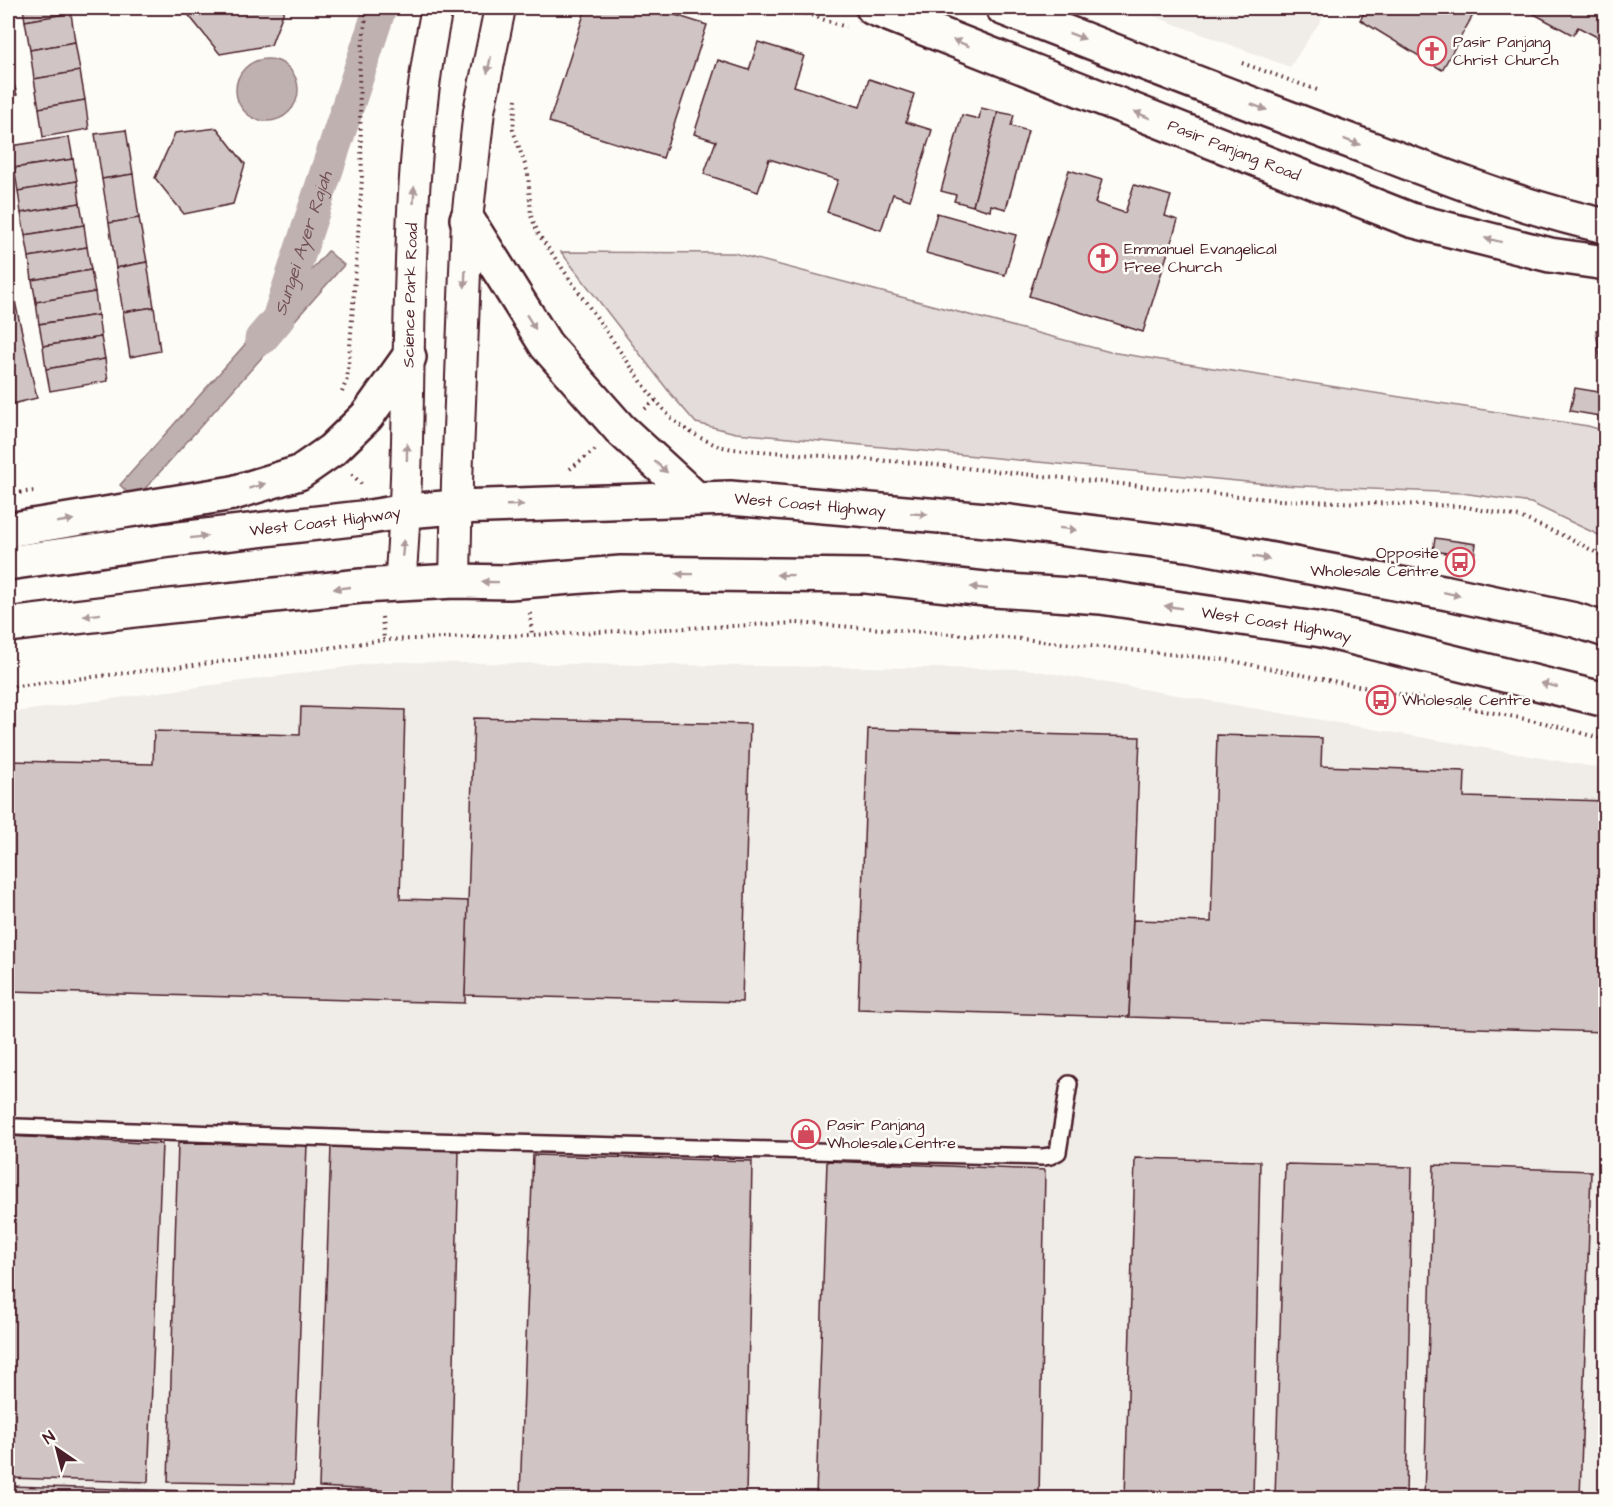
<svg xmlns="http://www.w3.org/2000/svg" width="1613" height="1506" viewBox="0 0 1613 1506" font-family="'Architects Daughter',sans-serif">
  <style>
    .built { fill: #f0ece8 }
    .green { fill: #e3dcda; stroke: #967e82; stroke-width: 1.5 }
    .water { fill: #c0b1b1; stroke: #91777b; stroke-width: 1.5 }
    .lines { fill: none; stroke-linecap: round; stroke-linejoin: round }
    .canal { stroke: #c0b1b1; stroke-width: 33 }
    .building { fill: #d0c5c4; stroke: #4a1f2b; stroke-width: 1.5 }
    .lane-casing { stroke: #4a1f2b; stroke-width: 20 }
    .street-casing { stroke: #4a1f2b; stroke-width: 34 }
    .secondary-casing { stroke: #4a1f2b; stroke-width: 38 }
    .highway-casing { stroke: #4a1f2b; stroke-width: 38 }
    .path { stroke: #4a1f2b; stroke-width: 4; stroke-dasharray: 1.5 4.5; stroke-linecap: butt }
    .lane { stroke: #fdfcf7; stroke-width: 15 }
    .street { stroke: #fdfcf7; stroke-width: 30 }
    .secondary { stroke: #fdfcf7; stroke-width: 33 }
    .highway { stroke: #fdfcf7; stroke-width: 33 }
    .oneway { fill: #ac999b }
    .labels { text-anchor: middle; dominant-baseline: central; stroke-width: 5; stroke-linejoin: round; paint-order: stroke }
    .poi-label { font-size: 16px; fill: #4a1f2b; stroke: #fdfcf7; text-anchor: start }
    .street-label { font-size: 16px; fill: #4a1f2b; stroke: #fdfcf7 }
    .water-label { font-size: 18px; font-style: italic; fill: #73525a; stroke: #fdfcf7 }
  </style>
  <rect width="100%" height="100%" fill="#fdfcf7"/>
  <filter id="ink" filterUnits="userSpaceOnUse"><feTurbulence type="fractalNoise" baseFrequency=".0167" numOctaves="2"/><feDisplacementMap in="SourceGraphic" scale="12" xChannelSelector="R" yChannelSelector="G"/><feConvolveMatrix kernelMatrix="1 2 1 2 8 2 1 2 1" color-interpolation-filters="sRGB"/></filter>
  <g filter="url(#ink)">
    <g class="built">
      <path d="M 1132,8 L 1329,8 L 1290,67 Z"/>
      <path d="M 382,662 L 1026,669 L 1605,769 L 1605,1498 L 8,1498 L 8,713 Z"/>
    </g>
    <path class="green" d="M 561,252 L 734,253 L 1110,352 L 1588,426 L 1605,431 L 1605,538 L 1531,503 L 1462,493 L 1279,485 L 736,433 L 696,423 L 670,393 Z"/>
    <g class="water">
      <circle cx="267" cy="90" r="31"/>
      <path d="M 328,251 L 344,265 L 135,500 L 120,485 Z"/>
    </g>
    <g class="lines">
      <path class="canal" id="s1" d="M 261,339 L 278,319 L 380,8"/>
    </g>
    <g class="building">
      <path d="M 23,8 L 70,8 L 71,13 L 25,21 Z"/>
      <path d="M 189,8 L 285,8 L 271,45 L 220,54 L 187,13 Z"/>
      <path d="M 586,8 L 653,8 L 707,25 L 663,158 L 549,122 Z"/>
      <path d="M 1367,8 L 1477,8 L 1442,70 L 1360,20 Z"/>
      <path d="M 1523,8 L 1606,8 L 1606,27 L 1599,38 L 1578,27 L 1573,35 Z"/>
      <path d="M 71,13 L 75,42 L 30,50 L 25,21 Z"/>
      <path d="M 75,42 L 80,71 L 34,79 L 30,50 Z"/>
      <path d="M 758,42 L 804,56 L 794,86 L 860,107 L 869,79 L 914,94 L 906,122 L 932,130 L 910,200 L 893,194 L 881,230 L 827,212 L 838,180 L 769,159 L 758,192 L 704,174 L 716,141 L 694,134 L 718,60 L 749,70 Z"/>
      <path d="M 8,63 L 17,95 L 8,97 Z"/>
      <path d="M 80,71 L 85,100 L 39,108 L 34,79 Z"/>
      <path d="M 85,100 L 89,129 L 43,137 L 39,108 Z"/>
      <path d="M 981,108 L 998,112 L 973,206 L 954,201 L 956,195 L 941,191 L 962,115 L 979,119 Z"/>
      <path d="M 998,112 L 1014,115 L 1011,126 L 1028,131 L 1006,209 L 991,205 L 990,211 L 973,206 Z"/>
      <path d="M 217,128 L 245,164 L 233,204 L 184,214 L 155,178 L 175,133 Z"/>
      <path d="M 126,130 L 133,174 L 102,179 L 95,134 Z"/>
      <path d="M 69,137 L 73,159 L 14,168 L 11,146 Z"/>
      <path d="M 73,159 L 77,181 L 18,191 L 14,168 Z"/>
      <path d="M 1069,170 L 1102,180 L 1095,203 L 1125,213 L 1134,185 L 1171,196 L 1165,216 L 1178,220 L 1143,332 L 1029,296 Z"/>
      <path d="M 133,174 L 139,218 L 109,223 L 102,179 Z"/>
      <path d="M 77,181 L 80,203 L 21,213 L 18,191 Z"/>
      <path d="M 80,203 L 84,225 L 25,235 L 21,213 Z"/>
      <path d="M 937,213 L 1016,235 L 1005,275 L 926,253 Z"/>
      <path d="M 139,218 L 147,262 L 116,268 L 109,223 Z"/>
      <path d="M 84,225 L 87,247 L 29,257 L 25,235 Z"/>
      <path d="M 87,247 L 91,270 L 32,280 L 29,257 Z"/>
      <path d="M 147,262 L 154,307 L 123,312 L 116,268 Z"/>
      <path d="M 91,270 L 95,292 L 36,302 L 32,280 Z"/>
      <path d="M 8,271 L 37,398 L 8,405 Z"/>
      <path d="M 95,292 L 98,315 L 39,324 L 36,302 Z"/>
      <path d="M 154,307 L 160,351 L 130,357 L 123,312 Z"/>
      <path d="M 98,315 L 101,337 L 43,346 L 39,324 Z"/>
      <path d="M 1606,328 L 1606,417 L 1570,411 L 1575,388 L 1605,393 L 1596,330 Z"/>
      <path d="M 101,337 L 105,359 L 46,369 L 43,346 Z"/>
      <path d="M 105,359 L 108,381 L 50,391 L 46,369 Z"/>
      <path d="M 1435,538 L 1476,544 L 1474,557 L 1433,551 Z"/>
      <path d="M 301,707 L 405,710 L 400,899 L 469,901 L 465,1003 L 8,991 L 8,761 L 153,764 L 154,731 L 300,735 Z"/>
      <path d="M 474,718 L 750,724 L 742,1002 L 465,995 Z"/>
      <path d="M 868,729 L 1140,737 L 1129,1017 L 858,1009 Z"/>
      <path d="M 1217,735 L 1322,738 L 1321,766 L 1465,771 L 1464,797 L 1606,801 L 1606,1032 L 1129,1017 L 1133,920 L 1211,922 Z"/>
      <path d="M 8,1136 L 162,1144 L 148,1482 L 8,1478 Z"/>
      <path d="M 178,1143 L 307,1144 L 294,1484 L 168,1482 Z"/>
      <path d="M 331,1147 L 459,1150 L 451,1494 L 319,1487 Z"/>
      <path d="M 533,1155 L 752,1161 L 746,1498 L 520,1495 Z"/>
      <path d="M 1135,1158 L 1260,1161 L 1253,1498 L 1125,1498 Z"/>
      <path d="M 827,1161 L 1045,1170 L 1039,1498 L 816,1497 Z"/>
      <path d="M 1285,1164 L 1412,1167 L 1406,1498 L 1275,1498 Z"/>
      <path d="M 1434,1165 L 1591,1171 L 1580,1498 L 1424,1498 Z"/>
      <path d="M 8,1486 L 452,1498 L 8,1498 Z"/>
    </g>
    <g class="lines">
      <g class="lane-casing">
        <path id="lane" d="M 17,1127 L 392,1140 L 1043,1157 L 1050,1156 L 1058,1152 L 1069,1084"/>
      </g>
      <g class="street-casing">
        <g id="street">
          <path d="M 455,581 L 457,482 L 467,219 L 479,111 L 500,8"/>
          <path id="s2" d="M 400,585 C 416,393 398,197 437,8"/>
        </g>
      </g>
      <g class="secondary-casing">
        <g id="secondary">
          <path id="s3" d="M 873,8 L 1411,220 L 1550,255 L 1606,263"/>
          <path d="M 1003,8 C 1127,56 1251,105 1377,151 C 1452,179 1527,209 1606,226"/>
        </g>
      </g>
      <g class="highway-casing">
        <g id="highway">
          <path d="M 467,219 L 546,345 L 620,429 L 695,498"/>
          <path d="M 8,530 L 233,493 L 299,473 L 332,450 L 367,416 L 409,357"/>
          <path id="s4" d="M 8,563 L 162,541 L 370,517 L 406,511 L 457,507 L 730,498 L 1010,522 L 1193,545 L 1448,593 L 1575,620 L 1606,630"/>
          <path id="s5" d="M 8,625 L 151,608 L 361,586 L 455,581 L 509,582 L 621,573 L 866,576 L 994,590 L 1101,597 L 1322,630 L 1606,700"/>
        </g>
      </g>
      <g class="path">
        <path d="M 789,8 L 846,27"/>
        <path d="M 1242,63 L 1317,90"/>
        <path d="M 516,99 L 513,130 L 528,173 L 531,216 L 539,235 L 648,391 L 670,417 L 685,429 L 701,438 L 718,446 L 733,449 L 916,463 L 1278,500 L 1460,506 L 1520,517 L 1573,540 L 1606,558"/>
        <path d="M 342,392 L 347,379 L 349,361 L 362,179 L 359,73 L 367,8"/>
        <path d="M 645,409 L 656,400"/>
        <path d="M 570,469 L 595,450"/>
        <path d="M 352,474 L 363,486"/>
        <path d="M 8,494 L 35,491"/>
        <path d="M 530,613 L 532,635 L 797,623 L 1022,639 L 1227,660 L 1545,723 L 1606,740"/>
        <path d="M 382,617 L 384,640"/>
        <path d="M 8,687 L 278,655 L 384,640 L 532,635"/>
      </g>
      <use href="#lane" class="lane"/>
      <use href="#street" class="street"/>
      <use href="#secondary" class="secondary"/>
      <use href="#highway" class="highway"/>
    </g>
    <defs><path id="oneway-solid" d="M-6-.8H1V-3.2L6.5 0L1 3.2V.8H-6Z" transform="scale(1.5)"/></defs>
    <g class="oneway">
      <use href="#oneway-solid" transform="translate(1077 36) rotate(21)"/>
      <use href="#oneway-solid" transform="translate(961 43) rotate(-158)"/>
      <use href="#oneway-solid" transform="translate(489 65) rotate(102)"/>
      <use href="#oneway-solid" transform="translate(1259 107) rotate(21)"/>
      <use href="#oneway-solid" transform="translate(1142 115) rotate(-158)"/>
      <use href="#oneway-solid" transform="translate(1352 142) rotate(20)"/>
      <use href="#oneway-solid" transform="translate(414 195) rotate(-87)"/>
      <use href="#oneway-solid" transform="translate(1493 240) rotate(-166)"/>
      <use href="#oneway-solid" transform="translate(465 279) rotate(92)"/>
      <use href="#oneway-solid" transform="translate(531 322) rotate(58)"/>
      <use href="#oneway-solid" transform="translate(407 452) rotate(-89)"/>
      <use href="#oneway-solid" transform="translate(661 467) rotate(42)"/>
      <use href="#oneway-solid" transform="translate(257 486) rotate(-17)"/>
      <use href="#oneway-solid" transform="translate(515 505) rotate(-2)"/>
      <use href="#oneway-solid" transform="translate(919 514) rotate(5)"/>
      <use href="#oneway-solid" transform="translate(65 521) rotate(-9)"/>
      <use href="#oneway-solid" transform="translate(1068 529) rotate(7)"/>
      <use href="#oneway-solid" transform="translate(199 537) rotate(-7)"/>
      <use href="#oneway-solid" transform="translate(403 548) rotate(-85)"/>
      <use href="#oneway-solid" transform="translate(1261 558) rotate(11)"/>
      <use href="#oneway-solid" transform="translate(685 574) rotate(-179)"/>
      <use href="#oneway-solid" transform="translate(785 575) rotate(-179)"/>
      <use href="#oneway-solid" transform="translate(490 582) rotate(-179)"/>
      <use href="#oneway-solid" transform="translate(342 588) rotate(174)"/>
      <use href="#oneway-solid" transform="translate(979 588) rotate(-174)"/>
      <use href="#oneway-solid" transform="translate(1452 594) rotate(12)"/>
      <use href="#oneway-solid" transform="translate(1173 607) rotate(-172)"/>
      <use href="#oneway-solid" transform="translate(92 615) rotate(173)"/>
      <use href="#oneway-solid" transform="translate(1549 685) rotate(-166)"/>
    </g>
  </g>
  <defs>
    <g id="church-ring" transform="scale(1.5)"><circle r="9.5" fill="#fdfcf7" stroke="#d1495b" stroke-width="1.5"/><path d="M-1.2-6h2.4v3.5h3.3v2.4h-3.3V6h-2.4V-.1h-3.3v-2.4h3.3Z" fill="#d1495b"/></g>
    <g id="bus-ring" transform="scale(1.5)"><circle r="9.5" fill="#fdfcf7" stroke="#d1495b" stroke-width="1.5"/><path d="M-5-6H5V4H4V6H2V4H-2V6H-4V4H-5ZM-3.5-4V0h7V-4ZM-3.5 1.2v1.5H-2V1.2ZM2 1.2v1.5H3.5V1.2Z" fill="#d1495b"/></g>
    <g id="shop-ring" transform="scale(1.5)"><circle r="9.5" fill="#fdfcf7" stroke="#d1495b" stroke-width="1.5"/><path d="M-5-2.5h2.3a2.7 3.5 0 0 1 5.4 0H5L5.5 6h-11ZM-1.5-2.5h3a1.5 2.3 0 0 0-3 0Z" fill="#d1495b"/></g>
  </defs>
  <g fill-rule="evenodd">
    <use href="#church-ring" x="1432" y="51"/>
    <use href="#church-ring" x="1103" y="258"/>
    <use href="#bus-ring" x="1460" y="562"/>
    <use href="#bus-ring" x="1381" y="700"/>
    <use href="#shop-ring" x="806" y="1134"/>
  </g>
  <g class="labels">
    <g class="poi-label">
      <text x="1453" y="42">Pasir Panjang<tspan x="1453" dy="18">Christ Church</tspan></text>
      <text x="1124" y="249">Emmanuel Evangelical<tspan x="1124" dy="18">Free Church</tspan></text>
      <text x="1439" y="553" text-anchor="end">Opposite<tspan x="1439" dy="18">Wholesale Centre</tspan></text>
      <text x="1402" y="700">Wholesale Centre</text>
      <text x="827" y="1125">Pasir Panjang<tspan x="827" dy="18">Wholesale Centre</tspan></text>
    </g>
    <g class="street-label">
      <text stroke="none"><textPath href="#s3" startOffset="388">Pasir Panjang Road</textPath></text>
      <text stroke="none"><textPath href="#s2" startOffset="290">Science Park Road</textPath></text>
      <text stroke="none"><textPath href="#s4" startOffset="806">West Coast Highway</textPath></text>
      <text stroke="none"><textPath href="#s4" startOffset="320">West Coast Highway</textPath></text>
      <text stroke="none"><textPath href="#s5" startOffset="1274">West Coast Highway</textPath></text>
    </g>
    <g class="water-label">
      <text stroke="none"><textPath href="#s1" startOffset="106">Sungei Ayer Rajah</textPath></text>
    </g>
  </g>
  <rect width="1613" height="1506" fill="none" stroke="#fdfcf7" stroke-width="30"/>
  <rect x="15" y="15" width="1583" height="1476" fill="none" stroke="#4a1f2b" stroke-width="2" filter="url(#ink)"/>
  <g transform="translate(57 1449) rotate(325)" stroke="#fdfcf7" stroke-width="4.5" paint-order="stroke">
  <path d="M0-4.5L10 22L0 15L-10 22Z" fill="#4a1f2b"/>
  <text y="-9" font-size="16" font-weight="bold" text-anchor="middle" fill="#4a1f2b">N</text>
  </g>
</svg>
